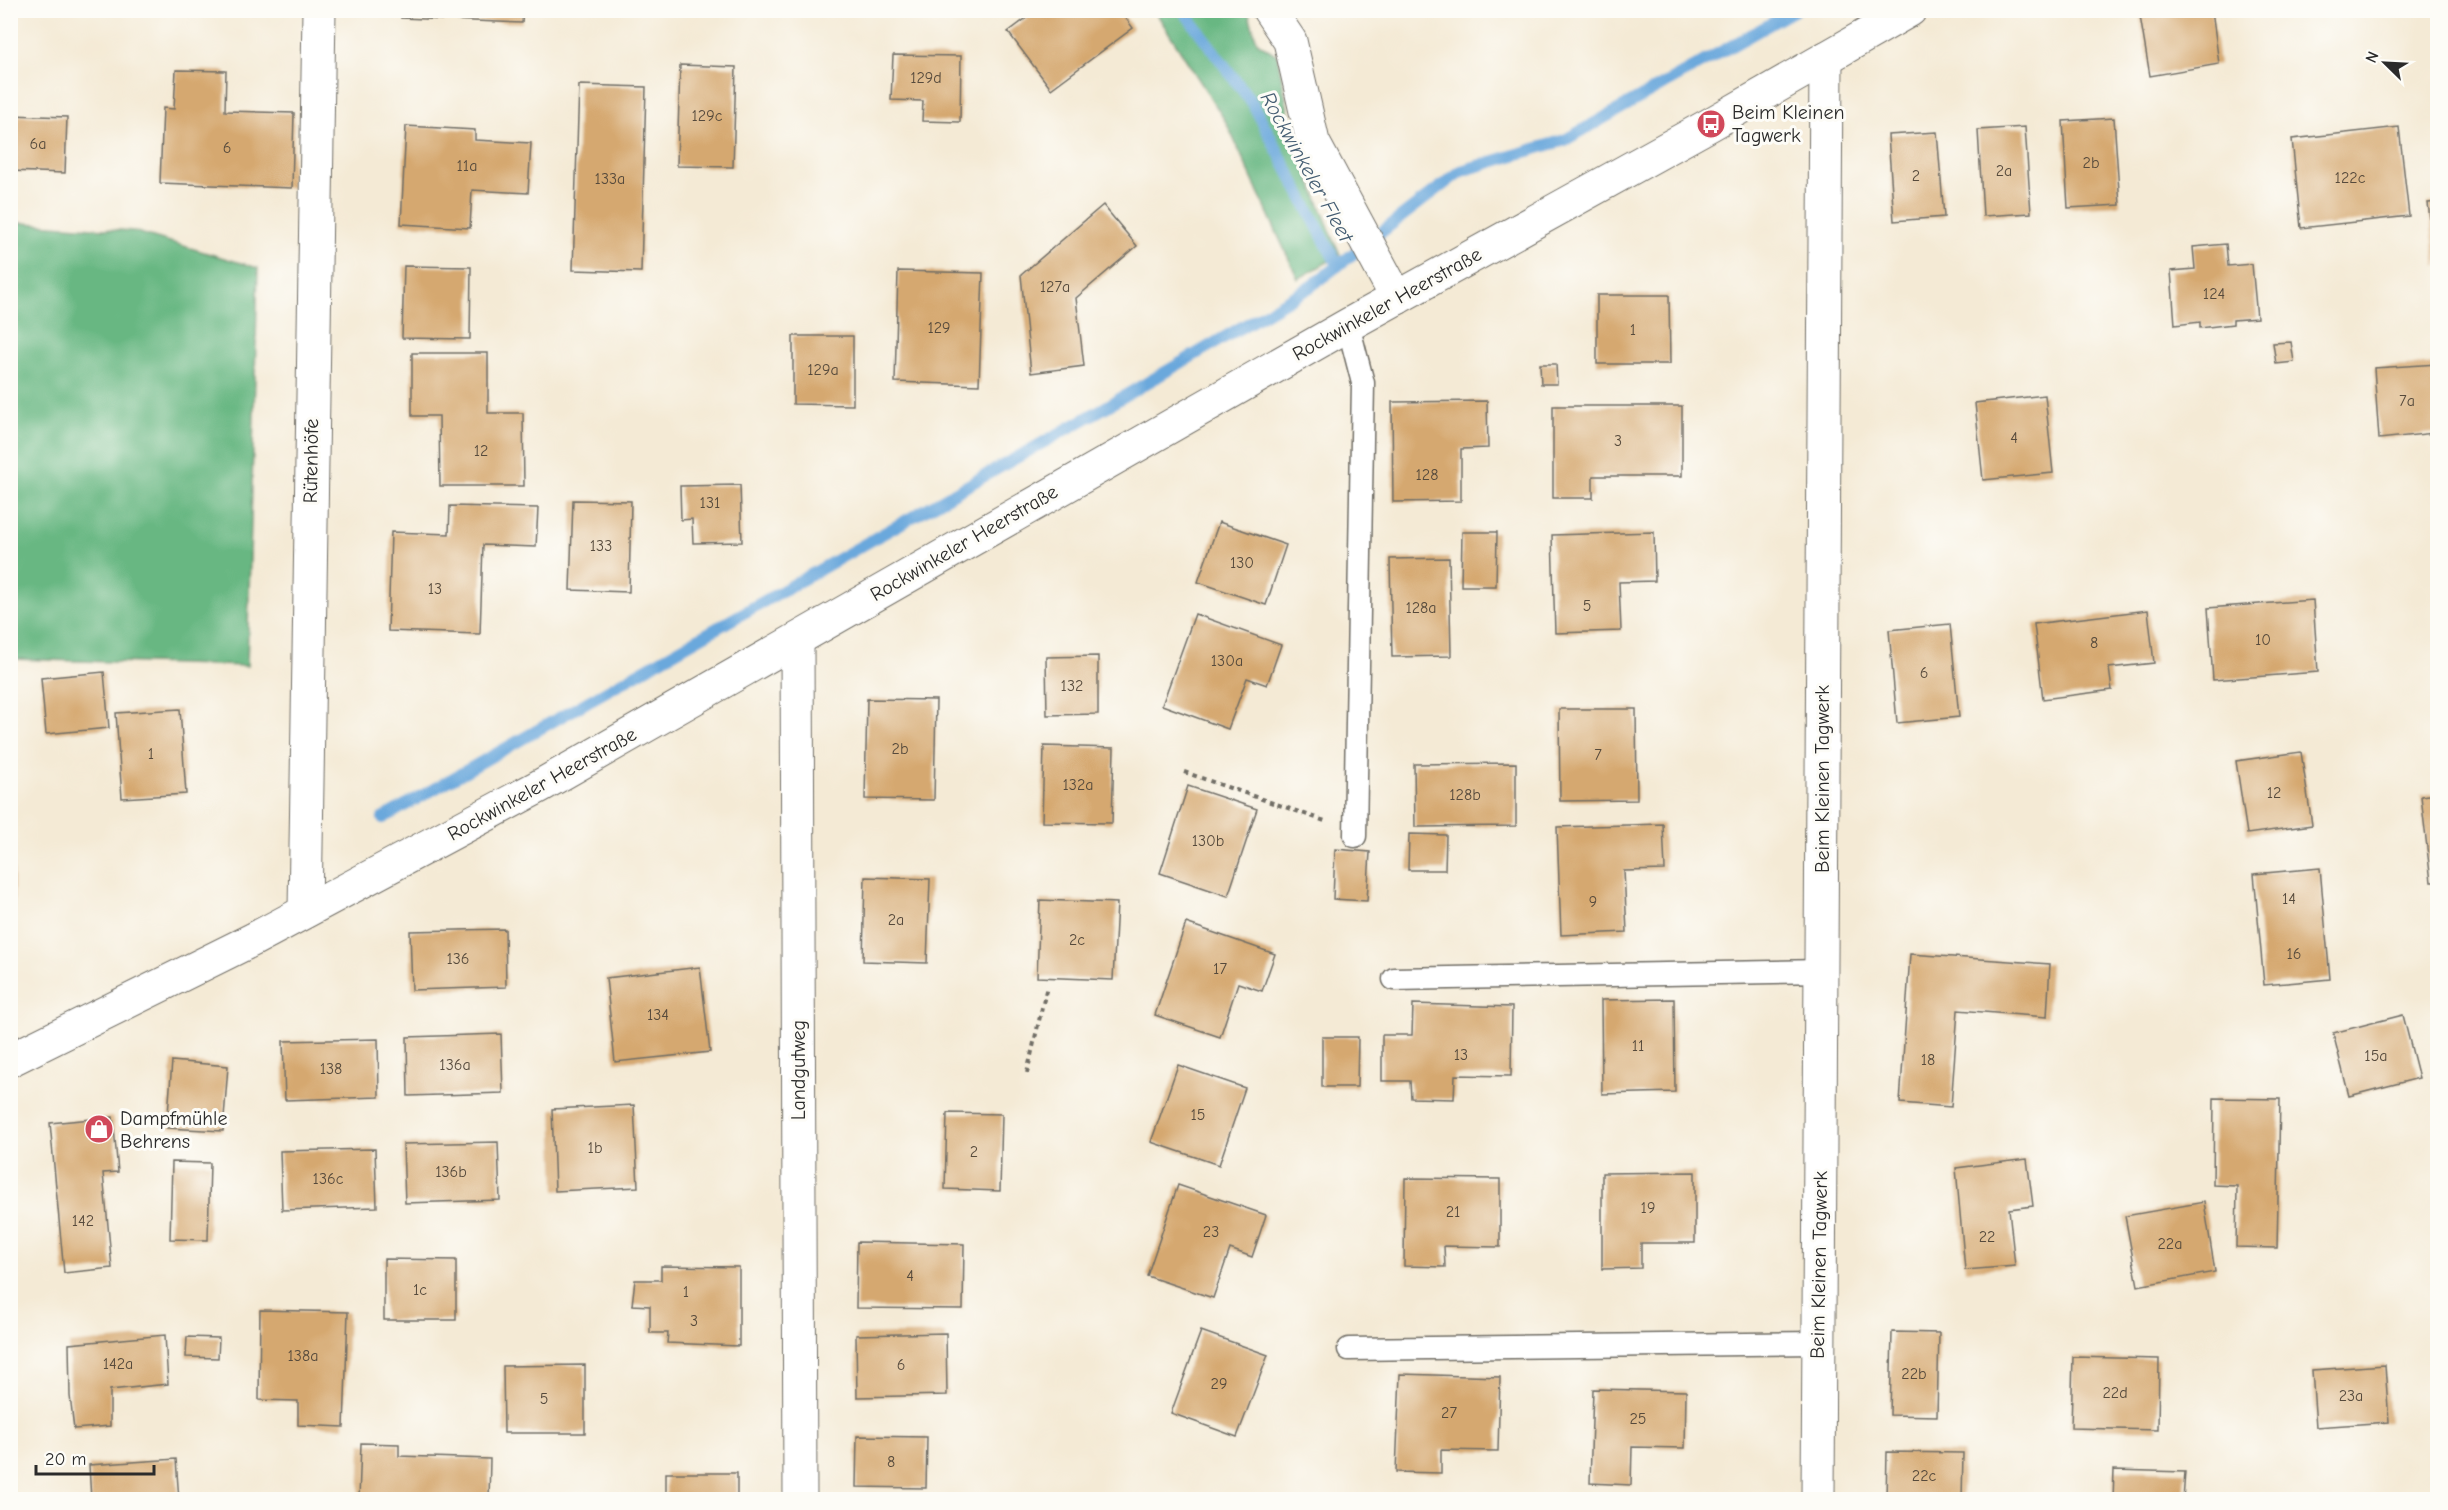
<svg xmlns="http://www.w3.org/2000/svg" width="2448" height="1510" viewBox="0 0 2448 1510" font-family="'Comic Neue',sans-serif">
  <style>
    .forest { fill: #68b782; stroke: #4a7156; stroke-width: 1.5 }
    .lines { fill: none; stroke-linecap: round; stroke-linejoin: round }
    .stream { stroke: #6aa8dc; stroke-width: 12 }
    .building { fill: #d5a86f }
    .service-casing { stroke: #716e66; stroke-width: 25 }
    .minor-casing { stroke: #716e66; stroke-width: 35 }
    .secondary-casing { stroke: #716e66; stroke-width: 35 }
    .path { stroke: #716e66; stroke-width: 4; stroke-dasharray: 4.5 4.5; stroke-linecap: butt }
    .service { stroke: #fff; stroke-width: 22 }
    .minor { stroke: #fff; stroke-width: 33 }
    .secondary { stroke: #fff; stroke-width: 33 }
    .labels { text-anchor: middle; dominant-baseline: central; stroke-width: 6; stroke-linejoin: round; paint-order: stroke }
    .number-label { font-size: 16px; fill: #564a3c }
    .poi-label { font-size: 20px; fill: #2b2b2b; stroke: #fdfcf7; text-anchor: start }
    .street-label { font-size: 20px; fill: #2b2b2b; stroke: #fdfcf7 }
    .water-label { font-size: 21px; font-style: italic; fill: #445d72; stroke: #fdfcf7 }
  </style>
  <rect width="100%" height="100%" fill="#fdfcf7"/>
  <filter id="ink" filterUnits="userSpaceOnUse"><feTurbulence type="fractalNoise" baseFrequency=".0167" numOctaves="2"/><feDisplacementMap in="SourceGraphic" scale="12" xChannelSelector="R" yChannelSelector="G"/><feConvolveMatrix kernelMatrix="1 2 1 2 8 2 1 2 1" color-interpolation-filters="sRGB"/></filter>
  <filter id="wash" filterUnits="userSpaceOnUse"><feTurbulence type="fractalNoise" baseFrequency=".008" numOctaves="4" result="noise"/><feDisplacementMap in="SourceGraphic" scale="24" xChannelSelector="R" yChannelSelector="G"/><feGaussianBlur stdDeviation="1.35" result="paint"/><feColorMatrix in="noise" values="0 0 0 0 0 0 0 0 0 0 0 0 0 0 0 0 0 1.4 0 .05"/><feComposite in="paint" operator="in"/></filter>
  <g filter="url(#wash)">
    <rect width="100%" height="100%" fill="#f4ead5"/>
    <g class="forest">
      <path d="M 1155,11 L 1248,11 L 1257,42 L 1277,55 L 1294,140 L 1340,255 L 1298,279 L 1226,122 Z"/>
      <path d="M 11,222 L 133,231 L 258,268 L 247,666 L 11,659 Z"/>
    </g>
    <g class="lines">
      <g class="stream">
        <path d="M 1183,10 L 1253,104 L 1338,266"/>
        <path d="M 383,818 L 1104,408 L 1310,287 L 1461,171 L 1565,140 L 1795,10"/>
      </g>
    </g>
    <g id="blocks">
      <g class="building">
        <path d="M 402,10 L 523,10 L 522,23 L 401,18 Z"/>
        <path d="M 1037,10 L 1120,10 L 1133,28 L 1051,89 L 1008,32 Z"/>
        <path d="M 2139,10 L 2212,10 L 2219,64 L 2150,76 Z"/>
        <path d="M 893,55 L 961,56 L 960,122 L 922,121 L 923,101 L 891,100 Z"/>
        <path d="M 680,65 L 736,67 L 733,167 L 677,166 Z"/>
        <path d="M 176,70 L 226,71 L 225,111 L 294,113 L 292,188 L 160,183 L 163,108 L 174,109 Z"/>
        <path d="M 579,85 L 646,87 L 641,272 L 573,270 Z"/>
        <path d="M 10,115 L 67,117 L 65,173 L 10,171 Z"/>
        <path d="M 2114,118 L 2120,205 L 2068,208 L 2063,121 Z"/>
        <path d="M 406,126 L 475,130 L 475,140 L 531,143 L 528,193 L 472,190 L 470,228 L 401,224 Z"/>
        <path d="M 2025,127 L 2031,213 L 1983,216 L 1978,130 Z"/>
        <path d="M 2399,127 L 2409,216 L 2301,228 L 2292,139 Z"/>
        <path d="M 1937,132 L 1944,217 L 1894,221 L 1888,135 Z"/>
        <path d="M 2438,202 L 2438,266 L 2436,266 L 2428,203 Z"/>
        <path d="M 1103,205 L 1137,246 L 1076,298 L 1084,366 L 1031,373 L 1021,275 Z"/>
        <path d="M 2226,244 L 2228,266 L 2252,264 L 2257,318 L 2233,320 L 2233,324 L 2200,328 L 2200,322 L 2175,325 L 2171,271 L 2195,269 L 2193,247 Z"/>
        <path d="M 404,266 L 471,267 L 470,339 L 402,338 Z"/>
        <path d="M 898,271 L 983,273 L 979,385 L 895,382 Z"/>
        <path d="M 1597,295 L 1669,295 L 1670,364 L 1597,364 Z"/>
        <path d="M 793,336 L 853,336 L 853,405 L 793,404 Z"/>
        <path d="M 2291,342 L 2294,362 L 2276,364 L 2273,343 Z"/>
        <path d="M 412,353 L 488,353 L 488,413 L 523,413 L 524,486 L 440,486 L 439,416 L 412,416 Z"/>
        <path d="M 1540,364 L 1556,364 L 1557,384 L 1541,384 Z"/>
        <path d="M 2438,364 L 2438,449 L 2434,433 L 2379,439 L 2374,368 Z"/>
        <path d="M 2045,395 L 2053,473 L 1983,480 L 1975,403 Z"/>
        <path d="M 1487,401 L 1488,448 L 1461,449 L 1461,501 L 1393,502 L 1392,402 Z"/>
        <path d="M 1553,406 L 1682,406 L 1682,476 L 1593,476 L 1593,498 L 1553,498 Z"/>
        <path d="M 740,485 L 742,542 L 693,543 L 692,519 L 681,520 L 680,486 Z"/>
        <path d="M 573,500 L 631,501 L 629,592 L 570,590 Z"/>
        <path d="M 450,506 L 538,508 L 536,547 L 483,545 L 480,634 L 388,631 L 391,532 L 449,534 Z"/>
        <path d="M 1219,522 L 1286,545 L 1266,605 L 1198,582 Z"/>
        <path d="M 1462,532 L 1497,532 L 1496,586 L 1461,586 Z"/>
        <path d="M 1654,532 L 1655,581 L 1619,582 L 1621,631 L 1555,633 L 1552,535 Z"/>
        <path d="M 1449,558 L 1451,656 L 1392,657 L 1390,559 Z"/>
        <path d="M 2313,600 L 2318,672 L 2213,680 L 2208,608 Z"/>
        <path d="M 2148,610 L 2154,663 L 2109,668 L 2112,690 L 2043,699 L 2034,624 Z"/>
        <path d="M 1195,614 L 1281,645 L 1267,685 L 1247,678 L 1228,729 L 1162,705 Z"/>
        <path d="M 1950,624 L 1959,717 L 1897,723 L 1889,630 Z"/>
        <path d="M 1098,656 L 1098,714 L 1047,715 L 1046,657 Z"/>
        <path d="M 104,672 L 109,728 L 46,734 L 41,678 Z"/>
        <path d="M 867,699 L 936,700 L 934,800 L 865,799 Z"/>
        <path d="M 180,709 L 186,794 L 122,798 L 116,713 Z"/>
        <path d="M 1559,709 L 1636,709 L 1637,800 L 1560,801 Z"/>
        <path d="M 1044,746 L 1114,748 L 1112,823 L 1042,822 Z"/>
        <path d="M 2301,752 L 2312,825 L 2247,834 L 2236,761 Z"/>
        <path d="M 1516,763 L 1516,826 L 1415,827 L 1414,764 Z"/>
        <path d="M 1188,786 L 1257,809 L 1228,896 L 1160,873 Z"/>
        <path d="M 2438,794 L 2438,882 L 2431,882 L 2421,796 Z"/>
        <rect x="10" y="809" width="4" height="104"/>
        <path d="M 1663,824 L 1665,870 L 1624,871 L 1627,932 L 1561,935 L 1557,827 Z"/>
        <path d="M 1409,834 L 1446,835 L 1445,870 L 1408,870 Z"/>
        <path d="M 1335,849 L 1370,852 L 1367,901 L 1333,899 Z"/>
        <path d="M 2320,868 L 2330,979 L 2264,985 L 2254,874 Z"/>
        <path d="M 865,877 L 930,879 L 927,963 L 863,961 Z"/>
        <path d="M 1040,900 L 1117,903 L 1113,980 L 1037,977 Z"/>
        <path d="M 1186,923 L 1275,954 L 1262,991 L 1238,983 L 1220,1037 L 1155,1015 Z"/>
        <path d="M 505,929 L 506,987 L 412,990 L 410,931 Z"/>
        <path d="M 1910,954 L 2050,964 L 2047,1017 L 1958,1010 L 1951,1107 L 1900,1103 Z"/>
        <path d="M 700,967 L 710,1052 L 615,1062 L 606,978 Z"/>
        <path d="M 1674,999 L 1675,1092 L 1602,1094 L 1601,1000 Z"/>
        <path d="M 1413,1004 L 1512,1007 L 1511,1076 L 1455,1075 L 1454,1099 L 1411,1098 L 1410,1081 L 1382,1081 L 1382,1035 L 1412,1035 Z"/>
        <path d="M 2403,1015 L 2419,1078 L 2349,1096 L 2333,1033 Z"/>
        <path d="M 501,1034 L 503,1093 L 408,1096 L 407,1037 Z"/>
        <path d="M 1322,1037 L 1358,1037 L 1357,1087 L 1322,1087 Z"/>
        <path d="M 378,1039 L 379,1097 L 285,1100 L 283,1041 Z"/>
        <path d="M 172,1061 L 228,1066 L 223,1131 L 167,1128 Z"/>
        <path d="M 1178,1065 L 1245,1088 L 1219,1165 L 1151,1142 Z"/>
        <path d="M 2214,1098 L 2280,1099 L 2277,1248 L 2236,1247 L 2237,1186 L 2213,1185 Z"/>
        <path d="M 634,1105 L 638,1187 L 555,1191 L 552,1109 Z"/>
        <path d="M 947,1113 L 1002,1114 L 1000,1191 L 945,1189 Z"/>
        <path d="M 113,1117 L 118,1172 L 103,1173 L 112,1268 L 64,1273 L 50,1123 Z"/>
        <path d="M 498,1142 L 500,1200 L 405,1203 L 403,1144 Z"/>
        <path d="M 375,1149 L 377,1207 L 282,1210 L 280,1151 Z"/>
        <path d="M 2027,1159 L 2033,1206 L 2009,1209 L 2015,1266 L 1965,1270 L 1956,1168 Z"/>
        <path d="M 172,1162 L 210,1163 L 208,1240 L 170,1239 Z"/>
        <path d="M 1695,1172 L 1695,1243 L 1641,1243 L 1641,1268 L 1602,1269 L 1602,1173 Z"/>
        <path d="M 1405,1178 L 1500,1179 L 1500,1247 L 1444,1246 L 1445,1267 L 1404,1266 Z"/>
        <path d="M 1178,1185 L 1266,1215 L 1252,1257 L 1230,1249 L 1213,1298 L 1147,1276 Z"/>
        <path d="M 2204,1202 L 2215,1272 L 2138,1286 L 2125,1216 Z"/>
        <path d="M 857,1242 L 964,1244 L 963,1309 L 856,1308 Z"/>
        <path d="M 384,1259 L 456,1260 L 456,1320 L 384,1320 Z"/>
        <path d="M 661,1266 L 739,1267 L 739,1346 L 667,1343 L 668,1333 L 650,1333 L 650,1306 L 632,1305 L 635,1280 L 661,1280 Z"/>
        <path d="M 260,1310 L 348,1312 L 344,1427 L 298,1425 L 298,1401 L 259,1400 Z"/>
        <path d="M 1201,1331 L 1268,1355 L 1237,1437 L 1171,1413 Z"/>
        <path d="M 1892,1332 L 1939,1333 L 1937,1416 L 1890,1415 Z"/>
        <path d="M 946,1333 L 947,1395 L 857,1397 L 856,1335 Z"/>
        <path d="M 165,1335 L 168,1384 L 110,1390 L 110,1426 L 74,1429 L 70,1396 L 69,1344 Z"/>
        <path d="M 187,1337 L 219,1338 L 218,1358 L 186,1357 Z"/>
        <path d="M 2073,1357 L 2159,1359 L 2158,1430 L 2071,1428 Z"/>
        <path d="M 585,1365 L 585,1433 L 504,1433 L 503,1366 Z"/>
        <path d="M 2385,1365 L 2389,1422 L 2316,1427 L 2312,1370 Z"/>
        <path d="M 1400,1374 L 1500,1377 L 1498,1451 L 1441,1450 L 1441,1473 L 1396,1472 Z"/>
        <path d="M 1593,1389 L 1686,1391 L 1685,1448 L 1632,1447 L 1631,1485 L 1590,1483 Z"/>
        <path d="M 857,1436 L 927,1437 L 926,1488 L 856,1487 Z"/>
        <path d="M 361,1443 L 399,1444 L 399,1456 L 490,1459 L 489,1500 L 359,1499 Z"/>
        <path d="M 1887,1452 L 1963,1453 L 1962,1500 L 1886,1500 Z"/>
        <path d="M 176,1459 L 179,1500 L 91,1500 L 89,1465 Z"/>
        <path d="M 2114,1470 L 2185,1472 L 2183,1500 L 2113,1500 Z"/>
        <rect x="666" y="1473" width="71" height="27"/>
      </g>
    </g>
  </g>
  <g filter="url(#ink)">
    <use href="#blocks" fill-opacity="0" stroke="#716e66" stroke-width="1.5"/>
    <g class="lines">
      <g class="service-casing">
        <g id="service">
          <path d="M 1348,325 L 1363,383 L 1355,836"/>
          <path d="M 1394,979 L 1821,971"/>
          <path d="M 1349,1349 L 1818,1343"/>
        </g>
      </g>
      <g class="minor-casing">
        <g id="minor">
          <path d="M 1269,10 L 1290,41 L 1313,142 L 1397,298"/>
          <path d="M 797,641 L 800,1500"/>
          <path d="M 305,911 L 319,10"/>
          <path d="M 1818,1500 L 1826,58"/>
        </g>
      </g>
      <g class="secondary-casing">
        <path id="secondary" d="M 10,1060 L 254,939 L 540,786 L 1348,325 L 1711,124 L 1910,10"/>
      </g>
      <g class="path">
        <path d="M 1184,772 L 1325,821"/>
        <path d="M 1027,1073 L 1047,986"/>
      </g>
      <use href="#service" class="service"/>
      <use href="#minor" class="minor"/>
      <use href="#secondary" class="secondary"/>
    </g>
  </g>
  <defs>
    <g id="bus-disc" transform="scale(1.5)"><circle r="9.5" fill="#d1495b" stroke="#fdfcf7"/><path d="M-5-6H5V4H4V6H2V4H-2V6H-4V4H-5ZM-3.5-4V0h7V-4ZM-3.5 1.2v1.5H-2V1.2ZM2 1.2v1.5H3.5V1.2Z" fill="#fff"/></g>
    <g id="shop-disc" transform="scale(1.5)"><circle r="9.5" fill="#d1495b" stroke="#fdfcf7"/><path d="M-5-2.5h2.3a2.7 3.5 0 0 1 5.4 0H5L5.5 6h-11ZM-1.5-2.5h3a1.5 2.3 0 0 0-3 0Z" fill="#fff"/></g>
  </defs>
  <g fill-rule="evenodd">
    <use href="#bus-disc" x="1711" y="124"/>
    <use href="#shop-disc" x="99" y="1129"/>
  </g>
  <g class="labels">
    <g class="number-label">
      <text x="926" y="78">129d</text>
      <text x="707" y="116">129c</text>
      <text x="38" y="144">6a</text>
      <text x="227" y="148">6</text>
      <text x="2091" y="163">2b</text>
      <text x="467" y="166">11a</text>
      <text x="2004" y="171">2a</text>
      <text x="1916" y="176">2</text>
      <text x="2350" y="178">122c</text>
      <text x="610" y="179">133a</text>
      <text x="1055" y="287">127a</text>
      <text x="2214" y="294">124</text>
      <text x="939" y="328">129</text>
      <text x="1633" y="330">1</text>
      <text x="823" y="370">129a</text>
      <text x="2407" y="401">7a</text>
      <text x="2014" y="438">4</text>
      <text x="1618" y="441">3</text>
      <text x="481" y="451">12</text>
      <text x="1427" y="475">128</text>
      <text x="710" y="503">131</text>
      <text x="601" y="546">133</text>
      <text x="1242" y="563">130</text>
      <text x="435" y="589">13</text>
      <text x="1587" y="606">5</text>
      <text x="1421" y="608">128a</text>
      <text x="2263" y="640">10</text>
      <text x="2094" y="643">8</text>
      <text x="1227" y="661">130a</text>
      <text x="1924" y="673">6</text>
      <text x="1072" y="686">132</text>
      <text x="900" y="749">2b</text>
      <text x="151" y="754">1</text>
      <text x="1598" y="755">7</text>
      <text x="1078" y="785">132a</text>
      <text x="2274" y="793">12</text>
      <text x="1465" y="795">128b</text>
      <text x="1208" y="841">130b</text>
      <text x="2289" y="899">14</text>
      <text x="1593" y="902">9</text>
      <text x="896" y="920">2a</text>
      <text x="1077" y="940">2c</text>
      <text x="2294" y="954">16</text>
      <text x="458" y="959">136</text>
      <text x="1220" y="969">17</text>
      <text x="658" y="1015">134</text>
      <text x="1638" y="1046">11</text>
      <text x="1461" y="1055">13</text>
      <text x="2376" y="1056">15a</text>
      <text x="1928" y="1060">18</text>
      <text x="455" y="1065">136a</text>
      <text x="331" y="1069">138</text>
      <text x="1198" y="1115">15</text>
      <text x="595" y="1148">1b</text>
      <text x="974" y="1152">2</text>
      <text x="451" y="1172">136b</text>
      <text x="328" y="1179">136c</text>
      <text x="1648" y="1208">19</text>
      <text x="1453" y="1212">21</text>
      <text x="83" y="1221">142</text>
      <text x="1211" y="1232">23</text>
      <text x="1987" y="1237">22</text>
      <text x="2170" y="1244">22a</text>
      <text x="910" y="1276">4</text>
      <text x="420" y="1290">1c</text>
      <text x="686" y="1292">1</text>
      <text x="694" y="1321">3</text>
      <text x="303" y="1356">138a</text>
      <text x="118" y="1364">142a</text>
      <text x="901" y="1365">6</text>
      <text x="1914" y="1374">22b</text>
      <text x="1219" y="1384">29</text>
      <text x="2115" y="1393">22d</text>
      <text x="2351" y="1396">23a</text>
      <text x="544" y="1399">5</text>
      <text x="1449" y="1413">27</text>
      <text x="1638" y="1419">25</text>
      <text x="891" y="1462">8</text>
      <text x="1924" y="1476">22c</text>
    </g>
    <g class="poi-label">
      <text x="1732" y="112">Beim Kleinen<tspan x="1732" dy="23">Tagwerk</tspan></text>
      <text x="120" y="1118">Dampfmühle<tspan x="120" dy="23">Behrens</tspan></text>
    </g>
    <g class="street-label">
      <text transform="translate(1387 304) rotate(-29)">Rockwinkeler Heerstraße</text>
      <text transform="translate(311 461) rotate(-89)">Rütenhöfe</text>
      <text transform="translate(964 543) rotate(-30)">Rockwinkeler Heerstraße</text>
      <text transform="translate(1822 779) rotate(-90)">Beim Kleinen Tagwerk</text>
      <text transform="translate(542 784) rotate(-29)">Rockwinkeler Heerstraße</text>
      <text transform="translate(798 1070) rotate(-90)">Landgutweg</text>
      <text transform="translate(1819 1265) rotate(-89)">Beim Kleinen Tagwerk</text>
    </g>
    <g class="water-label">
      <text transform="translate(1307 167) rotate(61)">Rockwinkeler Fleet</text>
    </g>
  </g>
  <rect width="2448" height="1510" fill="none" stroke="#fdfcf7" stroke-width="36"/>
  <g transform="translate(2385 63) rotate(294)" stroke="#fdfcf7" stroke-width="4.5" paint-order="stroke">
  <path d="M0-4.5L10 22L0 15L-10 22Z" fill="#2b2b2b"/>
  <text y="-9" font-size="16" font-weight="bold" text-anchor="middle" fill="#2b2b2b">N</text>
  </g>
  <path d="M36 1465v9h118v-9" fill="none" stroke="#2b2b2b" stroke-width="3"/>
  <text x="45" y="1465" font-size="18" fill="#2b2b2b" stroke="#fdfcf7" stroke-width="4.5" paint-order="stroke">20 m</text>
</svg>
